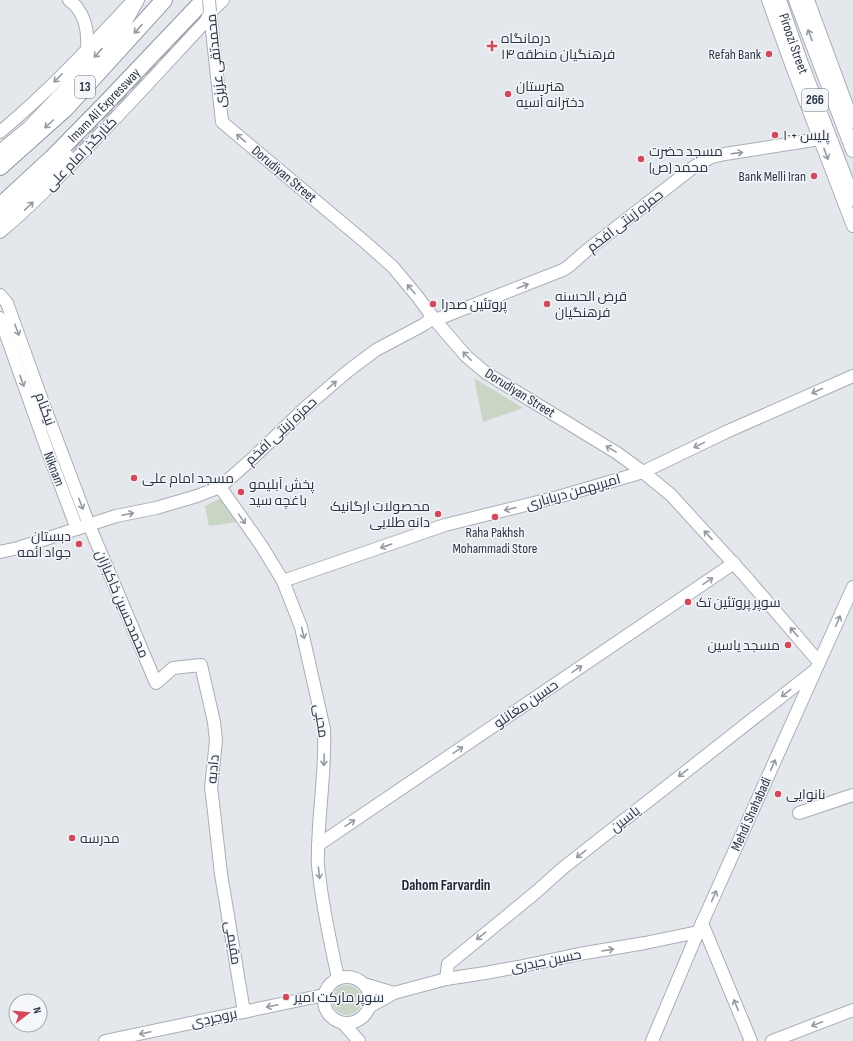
<svg xmlns="http://www.w3.org/2000/svg" width="853" height="1041" viewBox="0 0 853 1041" font-family="'Sofia Sans Condensed',Cairo,sans-serif">
  <style>
    .green { fill: #c9d6c5 }
    .lines { fill: none; stroke-linecap: round; stroke-linejoin: round }
    .primary-tunnel { stroke: #bfc3cb; stroke-width: 14; stroke-dasharray: 14 7; stroke-linecap: butt }
    .secondary-casing { stroke: #a9aeb7; stroke-width: 14 }
    .primary-casing { stroke: #a3abb8; stroke-width: 16 }
    .highway-casing { stroke: #8b94a3; stroke-width: 18 }
    .secondary { stroke: #fff; stroke-width: 12 }
    .primary { stroke: #fff; stroke-width: 14 }
    .highway { stroke: #fff; stroke-width: 16 }
    .secondary-bridge-casing { stroke: #a9aeb7; stroke-width: 14; stroke-linecap: butt }
    .secondary-bridge { stroke: #fff; stroke-width: 12 }
    .oneway { stroke: #959aa2 }
    .poi-dot { fill: #d1495b; stroke: #f4f6f9; stroke-width: 1.5 }
    .labels { text-anchor: middle; dominant-baseline: central; stroke-width: 3; stroke-linejoin: round; paint-order: stroke }
    .shield { fill: #f4f6f9; stroke: #676e7b; stroke-width: 1 }
    .shield-label { font-size: 13px; font-weight: bold; fill: #2b3445 }
    .poi-label { font-size: 14px; fill: #2b3445; stroke: #f4f6f9; text-anchor: start }
    .street-label { font-size: 14px; fill: #2b3445; stroke: #f4f6f9 }
    .neighbourhood-label { font-size: 15px; font-weight: bold; fill: #1d2536; stroke: #f4f6f9 }
  </style>
  <rect width="100%" height="100%" fill="#e4e7ec"/>
  <g class="green">
    <path d="M 474,378 L 523,408 L 483,422 Z"/>
    <path d="M 221,498 L 237,522 L 209,526 L 205,506 Z"/>
    <circle cx="347" cy="1000" r="15"/>
  </g>
  <g class="lines">
    <path class="primary-tunnel" d="M 59,165 L 211,4"/>
    <g class="secondary-casing">
      <g id="secondary">
        <path d="M 69,0 C 72,3 76,5 78,9 C 87,21 88,35 87,49"/>
        <path d="M 768,0 L 791,64 L 853,226"/>
        <path d="M 808,0 L 853,122"/>
        <path d="M 210,12 L 222,122 L 366,243 L 393,267 L 417,296 L 435,320 L 466,356 L 486,373 L 617,453 L 643,472 L 671,495 L 745,576 L 819,662"/>
        <path d="M 0,132 C 47,93 89,48 130,4"/>
        <path d="M 0,151 L 28,128 L 66,88 L 123,27 L 138,0"/>
        <path d="M 0,218 L 35,188 L 68,156"/>
        <path d="M 0,232 C 30,207 56,180 83,152 C 125,109 165,65 206,21 L 210,12 L 223,0"/>
        <path d="M 0,295 L 7,303 L 43,403 L 89,525 L 156,683 L 173,668 L 201,665 L 214,722 L 216,741 L 211,788 L 213,803 L 221,874 L 244,1012"/>
        <path d="M 0,318 L 45,444 L 77,529"/>
        <path d="M 435,320 L 563,270 L 569,266 L 586,251 L 695,166 L 712,157 L 725,154 L 820,139"/>
        <path d="M 220,487 L 261,545 L 283,581 L 301,627 L 324,729 C 326,771 318,813 318,854 C 317,864 319,873 320,882 C 324,914 331,946 338,978"/>
        <path d="M 0,552 L 18,548 L 116,516 L 156,508 L 197,496 L 220,487 L 253,458 L 307,406 L 348,371 L 376,350 L 423,325 L 429,321 L 430,314"/>
        <path d="M 283,581 L 445,525 L 558,497 L 599,485 L 643,472 L 726,432 L 853,376"/>
        <path d="M 799,813 L 853,795"/>
        <path d="M 318,845 L 734,563"/>
        <path d="M 702,923 L 751,1041"/>
        <circle cx="347" cy="1000" r="23"/>
        <path d="M 446,979 L 448,964 L 452,961 L 535,893 L 563,868 L 814,671"/>
        <path d="M 364,984 L 394,993"/>
        <path d="M 369,1007 L 394,993 L 446,979 L 485,973 L 518,967 L 579,954 L 645,943 L 698,932"/>
        <path d="M 343,1023 L 359,1041"/>
        <path d="M 105,1041 L 324,995"/>
        <path d="M 652,1041 L 698,932 L 853,587"/>
        <path d="M 772,1041 L 853,1010"/>
      </g>
    </g>
    <g class="primary-casing">
      <g id="primary">
        <path id="s1" d="M 779,0 L 800,61 L 853,199"/>
        <path d="M 796,0 L 853,150"/>
      </g>
    </g>
    <g class="highway-casing">
      <g id="highway">
        <path d="M 0,167 L 66,108 L 164,0"/>
        <path id="s2" d="M 0,206 L 52,158 L 105,104 L 204,0"/>
      </g>
    </g>
    <use href="#secondary" class="secondary"/>
    <use href="#primary" class="primary"/>
    <use href="#highway" class="highway"/>
    <g class="secondary-bridge-casing">
      <path id="secondary-bridge" d="M 209,0 L 210,12"/>
    </g>
    <use href="#secondary-bridge" class="secondary-bridge"/>
  </g>
  <defs><path id="oneway-shaft" d="M-6 0H5M1.5-3L5.5 0L1.5 3" fill="none" stroke-width="1.6" stroke-linecap="round" stroke-linejoin="round"/></defs>
  <g class="oneway">
    <use href="#oneway-shaft" transform="translate(138 29) rotate(132)"/>
    <use href="#oneway-shaft" transform="translate(810 35) rotate(-111)"/>
    <use href="#oneway-shaft" transform="translate(98 53) rotate(132)"/>
    <use href="#oneway-shaft" transform="translate(58 78) rotate(135)"/>
    <use href="#oneway-shaft" transform="translate(49 124) rotate(138)"/>
    <use href="#oneway-shaft" transform="translate(241 138) rotate(-140)"/>
    <use href="#oneway-shaft" transform="translate(737 153) rotate(-7)"/>
    <use href="#oneway-shaft" transform="translate(826 154) rotate(70)"/>
    <use href="#oneway-shaft" transform="translate(29 206) rotate(-44)"/>
    <use href="#oneway-shaft" transform="translate(523 286) rotate(-21)"/>
    <use href="#oneway-shaft" transform="translate(411 289) rotate(-130)"/>
    <use href="#oneway-shaft" transform="translate(17 330) rotate(70)"/>
    <use href="#oneway-shaft" transform="translate(467 356) rotate(-135)"/>
    <use href="#oneway-shaft" transform="translate(22 381) rotate(70)"/>
    <use href="#oneway-shaft" transform="translate(332 385) rotate(-41)"/>
    <use href="#oneway-shaft" transform="translate(817 391) rotate(156)"/>
    <use href="#oneway-shaft" transform="translate(699 445) rotate(154)"/>
    <use href="#oneway-shaft" transform="translate(611 449) rotate(-149)"/>
    <use href="#oneway-shaft" transform="translate(81 504) rotate(69)"/>
    <use href="#oneway-shaft" transform="translate(510 509) rotate(166)"/>
    <use href="#oneway-shaft" transform="translate(128 514) rotate(-12)"/>
    <use href="#oneway-shaft" transform="translate(242 519) rotate(55)"/>
    <use href="#oneway-shaft" transform="translate(708 535) rotate(-133)"/>
    <use href="#oneway-shaft" transform="translate(386 546) rotate(161)"/>
    <use href="#oneway-shaft" transform="translate(708 581) rotate(-34)"/>
    <use href="#oneway-shaft" transform="translate(838 621) rotate(-66)"/>
    <use href="#oneway-shaft" transform="translate(794 632) rotate(-131)"/>
    <use href="#oneway-shaft" transform="translate(303 633) rotate(76)"/>
    <use href="#oneway-shaft" transform="translate(577 669) rotate(-34)"/>
    <use href="#oneway-shaft" transform="translate(786 693) rotate(142)"/>
    <use href="#oneway-shaft" transform="translate(458 750) rotate(-34)"/>
    <use href="#oneway-shaft" transform="translate(324 760) rotate(92)"/>
    <use href="#oneway-shaft" transform="translate(773 765) rotate(-66)"/>
    <use href="#oneway-shaft" transform="translate(683 773) rotate(142)"/>
    <use href="#oneway-shaft" transform="translate(350 823) rotate(-34)"/>
    <use href="#oneway-shaft" transform="translate(581 854) rotate(142)"/>
    <use href="#oneway-shaft" transform="translate(319 873) rotate(84)"/>
    <use href="#oneway-shaft" transform="translate(714 896) rotate(-66)"/>
    <use href="#oneway-shaft" transform="translate(481 936) rotate(141)"/>
    <use href="#oneway-shaft" transform="translate(608 950) rotate(-10)"/>
    <use href="#oneway-shaft" transform="translate(736 1005) rotate(-112)"/>
    <use href="#oneway-shaft" transform="translate(272 1006) rotate(168)"/>
    <use href="#oneway-shaft" transform="translate(817 1024) rotate(159)"/>
    <use href="#oneway-shaft" transform="translate(145 1033) rotate(168)"/>
  </g>
  <g class="poi-dot">
    <path d="M490 40h4v4h4v4h-4v4h-4v-4h-4v-4h4z"/>
    <circle cx="769" cy="54" r="4"/>
    <circle cx="508" cy="94" r="4"/>
    <circle cx="775" cy="135" r="4"/>
    <circle cx="641" cy="159" r="4"/>
    <circle cx="814" cy="176" r="4"/>
    <circle cx="433" cy="304" r="4"/>
    <circle cx="547" cy="304" r="4"/>
    <circle cx="134" cy="478" r="4"/>
    <circle cx="241" cy="492" r="4"/>
    <circle cx="438" cy="514" r="4"/>
    <circle cx="495" cy="517" r="4"/>
    <circle cx="79" cy="544" r="4"/>
    <circle cx="688" cy="602" r="4"/>
    <circle cx="788" cy="645" r="4"/>
    <circle cx="778" cy="794" r="4"/>
    <circle cx="72" cy="838" r="4"/>
    <circle cx="286" cy="997" r="4"/>
  </g>
  <g class="labels">
    <g class="shield">
      <rect x="75" y="76" width="20" height="22" rx="3"/>
      <rect x="802" y="89" width="26" height="22" rx="3"/>
    </g>
    <g class="shield-label">
      <text x="85" y="87">13</text>
      <text x="815" y="100">266</text>
    </g>
    <g class="poi-label">
      <text x="501" y="38">درمانگاه<tspan x="501" dy="16">فرهنگیان منطقه ۱۴</tspan></text>
      <text x="761" y="54" text-anchor="end">Refah Bank</text>
      <text x="516" y="86">هنرستان<tspan x="516" dy="16">دخترانه آسیه</tspan></text>
      <text x="783" y="135">پلیس +۱۰</text>
      <text x="649" y="151">مسجد حضرت<tspan x="649" dy="16">محمد (ص)</tspan></text>
      <text x="806" y="176" text-anchor="end">Bank Melli Iran</text>
      <text x="555" y="296">قرض الحسنه<tspan x="555" dy="16">فرهنگیان</tspan></text>
      <text x="441" y="304">پروتئین صدرا</text>
      <text x="142" y="478">مسجد امام علی</text>
      <text x="249" y="484">پخش آبلیمو<tspan x="249" dy="16">باغچه سید</tspan></text>
      <text x="430" y="506" text-anchor="end">محصولات ارگانیک<tspan x="430" dy="16">دانه طلایی</tspan></text>
      <text x="495" y="532" text-anchor="middle">Raha Pakhsh<tspan x="495" dy="16">Mohammadi Store</tspan></text>
      <text x="71" y="536" text-anchor="end">دبستان<tspan x="71" dy="16">جواد ائمه</tspan></text>
      <text x="696" y="602">سوپر پروتئین تک</text>
      <text x="780" y="645" text-anchor="end">مسجد یاسین</text>
      <text x="786" y="794">نانوایی</text>
      <text x="80" y="838">مدرسه</text>
      <text x="294" y="997">سوپر مارکت امیر</text>
    </g>
    <g class="street-label">
      <text stroke="none"><textPath href="#s1" startOffset="46">Piroozi Street</textPath></text>
      <text transform="translate(216 61) rotate(-96)">محمدتقی عزیزی</text>
      <text stroke="none"><textPath href="#s2" startOffset="145">Imam Ali Expressway</textPath></text>
      <text transform="translate(81 154) rotate(-46)">کنارگذر امام علی</text>
      <text transform="translate(284 174) rotate(40)">Dorudiyan Street</text>
      <text transform="translate(625 221) rotate(-38)">حمزه زینتی افخم</text>
      <text transform="translate(520 393) rotate(32)">Dorudiyan Street</text>
      <text transform="translate(45 409) rotate(70)">نیکنام</text>
      <text transform="translate(281 431) rotate(-43)">حمزه زینتی افخم</text>
      <text transform="translate(54 469) rotate(69)">Niknam</text>
      <text transform="translate(573 492) rotate(-16)">امیربهمن دریاباری</text>
      <text transform="translate(122 604) rotate(67)">محمدحسین خاکبازان</text>
      <text transform="translate(526 704) rotate(-34)">حسین مغانلو</text>
      <text transform="translate(321 721) rotate(81)">محبی</text>
      <text transform="translate(213 769) rotate(-85)">دادبه</text>
      <text transform="translate(751 814) rotate(-66)">Mehdi Shahabadi</text>
      <text transform="translate(625 819) rotate(-38)">یاسین</text>
      <text transform="translate(233 943) rotate(81)">مقیمی</text>
      <text transform="translate(546 961) rotate(-11)">حسین حیدری</text>
      <text transform="translate(214 1018) rotate(-12)">بروجردی</text>
    </g>
    <g class="neighbourhood-label">
      <text x="446" y="885">Dahom Farvardin</text>
    </g>
  </g>
  <g transform="translate(28 1013) rotate(74)"><circle r="19" fill="#f4f6f9" stroke="#a4a8b1"/>
  <path d="M0-3L7 15L0 10L-7 15Z" fill="#d1495b"/>
  <text y="-6" font-size="11" font-weight="bold" text-anchor="middle" fill="#2b3445">N</text>
  </g>
</svg>
